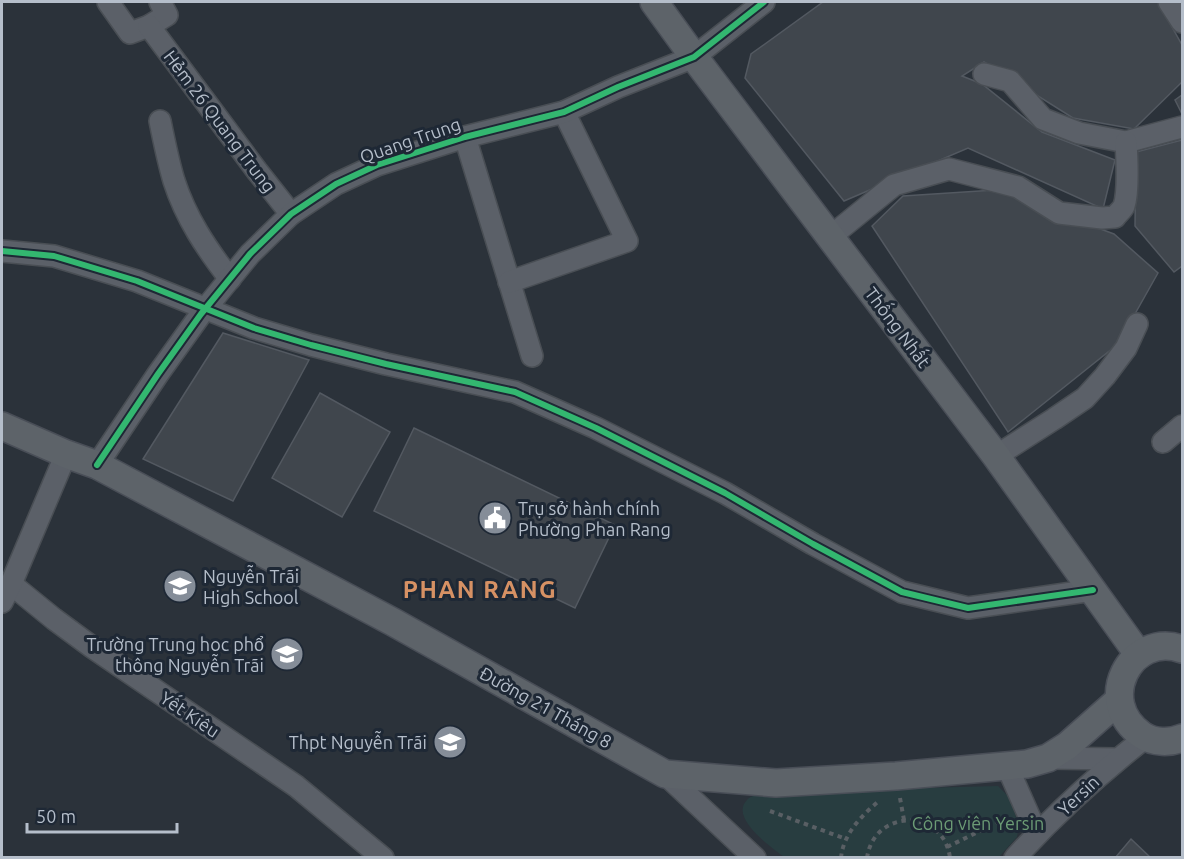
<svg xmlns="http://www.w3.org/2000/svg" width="1184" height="859" viewBox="0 0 1184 859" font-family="Ubuntu,sans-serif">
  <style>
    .green { fill: #283d40 }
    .building { fill: #40464d; stroke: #535961; stroke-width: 1.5 }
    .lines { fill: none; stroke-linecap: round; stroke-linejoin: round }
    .minor-casing { stroke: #494e54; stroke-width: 24 }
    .major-casing { stroke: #494e57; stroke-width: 30 }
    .path { stroke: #595f64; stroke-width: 4; stroke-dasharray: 4.5 4.5; stroke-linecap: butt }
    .minor { stroke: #5b6068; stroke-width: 21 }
    .major { stroke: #5d6369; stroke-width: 27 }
    .cycleway-casing { stroke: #1e2835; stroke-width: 10 }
    .cycleway { stroke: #33b770; stroke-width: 6 }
    .labels { text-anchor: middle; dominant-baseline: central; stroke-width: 6; stroke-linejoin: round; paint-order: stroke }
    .street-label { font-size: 18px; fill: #b5beca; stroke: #1e2835 }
    .poi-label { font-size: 18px; fill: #b5beca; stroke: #1e2835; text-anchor: start }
    .park-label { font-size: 18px; fill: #6c9b75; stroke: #1e2835 }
    .district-label { font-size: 24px; font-weight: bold; letter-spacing: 1.5px; fill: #d69164; stroke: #1e2835 }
  </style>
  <rect width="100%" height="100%" fill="#2b323a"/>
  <path class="green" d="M 998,786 L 1009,797 L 1019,825 L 1017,837 L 999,857 L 784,857 C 771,847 729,818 747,800 C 750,796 759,794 764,792 Z"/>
  <g class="building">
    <path d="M 823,2 L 1158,2 L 1182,45 L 1182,82 L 1134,129 L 1073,118 L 984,62 L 962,76 L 982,84 L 1042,132 L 1115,160 L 1103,209 L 968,148 L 844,201 L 745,78 L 751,54 Z"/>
    <path d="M 1182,95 L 1182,114 L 1175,100 Z"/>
    <path d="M 1182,140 L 1182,266 L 1174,272 L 1135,226 L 1136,152 Z"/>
    <path d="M 995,190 L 1114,234 L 1158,273 L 1118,344 L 1008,432 L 872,226 L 903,196 Z"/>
    <path d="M 223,333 L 309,360 L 233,501 L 143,459 Z"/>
    <path d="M 320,393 L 390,432 L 342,517 L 272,478 Z"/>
    <path d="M 414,428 L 615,525 L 575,608 L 374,511 Z"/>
    <path d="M 1131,839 L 1151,858 L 1115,858 Z"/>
  </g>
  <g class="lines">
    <g class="minor-casing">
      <g id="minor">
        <path d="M 108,2 L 130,33 L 149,26 L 167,15 L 160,2"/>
        <path d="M 1169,2 L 1182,22"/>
        <path d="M 149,26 L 257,171 L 291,214"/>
        <path d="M 984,74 L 1010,81 L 1043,119 L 1079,133 L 1126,142 L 1182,127"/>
        <path d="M 160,121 C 164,141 168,161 174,181 C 186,218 206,248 230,279"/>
        <path d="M 465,137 L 532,356"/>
        <path d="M 830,237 L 894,185 L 949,169 L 1018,187 L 1059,213 L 1102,218 L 1115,217 C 1118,213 1122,210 1124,206 C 1129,191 1127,158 1126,142"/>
        <path d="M 2,251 L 54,256 L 137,281 L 254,328 L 311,345 L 386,364 L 515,392 L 596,428 L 725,493 L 813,544 L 902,592 L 968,608 L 1093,590"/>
        <path d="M 509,282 L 627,241 L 564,112"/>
        <path d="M 1163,442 L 1182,426"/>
        <path d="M 996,456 L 1054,419 L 1085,398 L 1105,376 L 1126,348 L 1137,324"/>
        <path d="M 97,465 L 158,374 L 201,314 L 250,254 L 291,214 L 336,184 L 377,165 L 465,137 L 564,112 L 618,87 L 694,57 L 764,2"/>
        <path d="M 11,584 L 54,619 L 92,647 L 296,786 L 383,858"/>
        <path d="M 2,602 L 11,584 L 66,454"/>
        <path d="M 1048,758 L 1118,759"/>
        <path d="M 1007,766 L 1037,834"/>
        <path d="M 665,774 L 755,858"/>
        <path d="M 1015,858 C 1055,814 1099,774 1146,737"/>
      </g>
    </g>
    <g class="major-casing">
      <g id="major">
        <path d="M 654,2 L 694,57 L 996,456 L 1139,655"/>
        <path d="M 2,426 L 66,454 L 97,465 L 393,622 L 665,774 L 776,783 L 896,776 L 1027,764 L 1048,758 L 1067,746 L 1119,700"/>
        <path d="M 1182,649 C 1130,631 1094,702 1142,735 C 1154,743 1170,743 1182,738"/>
      </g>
    </g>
    <g class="path">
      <path d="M 900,798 L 904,820"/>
      <path d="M 770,811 L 846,839"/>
      <path d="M 947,847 L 1009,817"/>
      <path d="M 841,858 C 843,834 862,815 880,800"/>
      <path d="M 867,858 C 874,808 944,808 950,858"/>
    </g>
    <use href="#minor" class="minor"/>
    <use href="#major" class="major"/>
    <g class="cycleway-casing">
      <g id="cycleway">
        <path d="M 2,251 L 54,256 L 137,281 L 254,328 L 311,345 L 386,364 L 515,392 L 596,428 L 725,493 L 813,544 L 902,592 L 968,608 L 1093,590"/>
        <path d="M 97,465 L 158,374 L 201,314 L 250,254 L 291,214 L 336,184 L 377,165 L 465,137 L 564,112 L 618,87 L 694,57 L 764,2"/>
      </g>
    </g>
    <use href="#cycleway" class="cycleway"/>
  </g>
  <defs>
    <g id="civic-disc" transform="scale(1.725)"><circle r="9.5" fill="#858d98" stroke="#1e2835"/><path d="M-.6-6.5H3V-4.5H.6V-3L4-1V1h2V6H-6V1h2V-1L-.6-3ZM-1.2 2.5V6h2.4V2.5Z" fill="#fff"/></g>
    <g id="school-disc" transform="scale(1.725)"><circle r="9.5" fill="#858d98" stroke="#1e2835"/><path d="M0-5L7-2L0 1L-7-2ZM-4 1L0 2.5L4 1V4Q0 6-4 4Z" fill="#fff"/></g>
  </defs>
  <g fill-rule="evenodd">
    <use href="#civic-disc" x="495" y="518"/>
    <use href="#school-disc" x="180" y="586"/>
    <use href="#school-disc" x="287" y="654"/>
    <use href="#school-disc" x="450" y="742"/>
  </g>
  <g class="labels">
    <g class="street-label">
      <text transform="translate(220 121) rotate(53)">Hẻm 26 Quang Trung</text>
      <text transform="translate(410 140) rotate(-19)">Quang Trung</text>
      <text transform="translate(898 327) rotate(53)">Thống Nhất</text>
      <text transform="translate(546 707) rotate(29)">Đường 21 Tháng 8</text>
      <text transform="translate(190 714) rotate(34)">Yết Kiêu</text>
      <text transform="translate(1078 795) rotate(-43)">Yersin</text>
    </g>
    <g class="poi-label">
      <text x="518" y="508">Trụ sở hành chính<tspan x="518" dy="21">Phường Phan Rang</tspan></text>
      <text x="203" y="576">Nguyễn Trãi<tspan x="203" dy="21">High School</tspan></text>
      <text x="264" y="644" text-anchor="end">Trường Trung học phổ<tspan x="264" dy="21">thông Nguyễn Trãi</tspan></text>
      <text x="427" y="742" text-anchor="end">Thpt Nguyễn Trãi</text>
    </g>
    <g class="park-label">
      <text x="978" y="823">Công viên Yersin</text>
    </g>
    <g class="district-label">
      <text x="480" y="589">PHAN RANG</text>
    </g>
  </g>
  <rect width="1184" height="859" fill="none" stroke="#b5beca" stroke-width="6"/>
  <path d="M27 823v9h150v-9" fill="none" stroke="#b5beca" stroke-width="3"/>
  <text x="36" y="823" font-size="18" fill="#b5beca" stroke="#1e2835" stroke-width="4.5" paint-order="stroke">50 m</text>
</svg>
